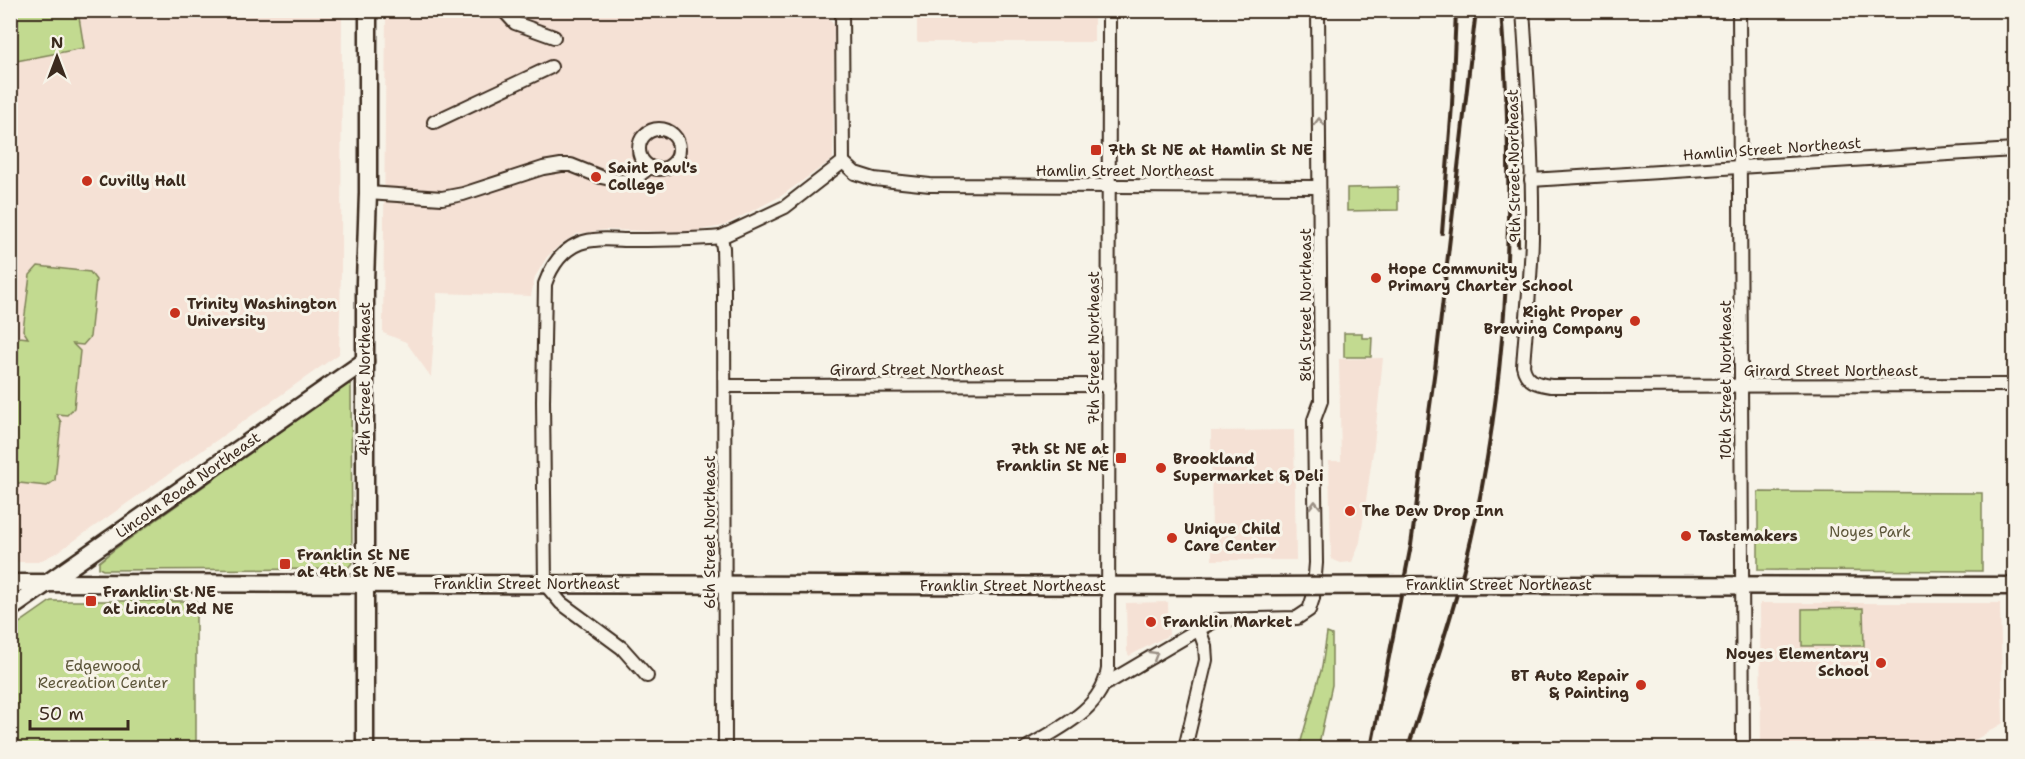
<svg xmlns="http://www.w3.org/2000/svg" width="2025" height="759" viewBox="0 0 2025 759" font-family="'Shantell Sans',sans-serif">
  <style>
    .built { fill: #f5e1d5 }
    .green { fill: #c2da90; stroke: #7e8257; stroke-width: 1.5 }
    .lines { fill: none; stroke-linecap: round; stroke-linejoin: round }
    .street-casing { stroke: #3b2a1e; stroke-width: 16 }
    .secondary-casing { stroke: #3b2a1e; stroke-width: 21 }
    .street { stroke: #f7f3e8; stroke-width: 12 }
    .secondary { stroke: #f7f3e8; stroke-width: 16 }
    .rail { stroke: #3b2a1e; stroke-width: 4 }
    .secondary-bridge-casing { stroke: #3b2a1e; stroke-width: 21; stroke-linecap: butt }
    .secondary-bridge { stroke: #f7f3e8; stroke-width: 16 }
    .oneway { stroke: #998e83 }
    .poi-dot { fill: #c8321e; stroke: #f7f3e8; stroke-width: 2 }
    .labels { text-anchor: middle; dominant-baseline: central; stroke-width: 6; stroke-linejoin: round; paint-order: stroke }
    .street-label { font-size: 15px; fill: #3b2a1e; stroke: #f7f3e8 }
    .poi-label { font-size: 15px; font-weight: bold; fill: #3b2a1e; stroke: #f7f3e8; text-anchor: start }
    .park-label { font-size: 15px; fill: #5d563a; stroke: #f7f3e8 }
  </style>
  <rect width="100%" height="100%" fill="#f7f3e8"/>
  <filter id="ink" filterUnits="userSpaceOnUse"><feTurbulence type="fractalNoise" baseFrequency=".0167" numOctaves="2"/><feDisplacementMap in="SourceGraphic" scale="12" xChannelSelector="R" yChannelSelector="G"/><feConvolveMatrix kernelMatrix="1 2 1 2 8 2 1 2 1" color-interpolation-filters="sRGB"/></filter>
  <g filter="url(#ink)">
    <g class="built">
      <path d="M 770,10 L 776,14 L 826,15 L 834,25 L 833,159 L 781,196 L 723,226 L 689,232 L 604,230 L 577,234 L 562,243 L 547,257 L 535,277 L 531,296 L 437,293 L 431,377 L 406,342 L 383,333 L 386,11 Z"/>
      <path d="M 10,11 L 342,11 L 341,272 L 339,354 L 58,552 L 38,562 L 11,562 Z"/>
      <rect x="917" y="11" width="177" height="31"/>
      <path d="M 1383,358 L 1374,445 L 1360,542 L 1352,562 L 1341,563 L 1331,559 L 1329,461 L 1341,461 L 1339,359 Z"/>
      <path d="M 1294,430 L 1296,560 L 1212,560 L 1211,431 Z"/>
      <path d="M 1168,602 L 1169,635 L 1129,656 L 1127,651 L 1126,603 Z"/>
      <path d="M 1760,603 L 2000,603 L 2003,723 L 1962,748 L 1761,748 Z"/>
    </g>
    <g class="green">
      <path d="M 11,10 L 78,11 L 84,48 L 11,62 Z"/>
      <path d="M 1398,187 L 1398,210 L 1347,211 L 1347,188 Z"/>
      <path d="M 38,266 L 90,272 L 96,280 L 90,337 L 83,345 L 73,344 L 80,351 L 74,408 L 67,415 L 56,414 L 61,422 L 55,480 L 47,486 L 10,482 L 12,344 L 20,337 L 28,338 L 23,330 L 30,275 Z"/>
      <path d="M 1344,333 L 1362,333 L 1362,338 L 1372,338 L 1371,357 L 1344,357 Z"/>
      <path d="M 348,384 L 351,385 L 352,563 L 347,569 L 103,570 L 99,568 L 99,562 L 115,549 Z"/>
      <path d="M 1758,492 L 1982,493 L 1982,571 L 1758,570 Z"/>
      <path d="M 51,601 L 196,601 L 196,748 L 11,748 L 11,629 Z"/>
      <path d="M 1863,608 L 1864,646 L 1802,646 L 1802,609 Z"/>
      <path d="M 1327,633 L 1332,635 L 1332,685 L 1318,748 L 1299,748 L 1322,667 Z"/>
    </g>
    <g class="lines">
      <g class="street-casing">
        <g id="street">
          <path d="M 503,10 L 515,23 L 554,37"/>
          <path d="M 842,10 L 843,162 L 855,173 L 874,179 L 930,185 L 1319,187"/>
          <path d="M 1523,10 C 1528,86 1533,162 1532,238 C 1531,281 1526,323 1523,366 C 1526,381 1536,384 1551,386 L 2014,385"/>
          <path d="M 1739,10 L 1743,748"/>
          <path d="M 434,122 L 551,67"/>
          <circle cx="659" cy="149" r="20"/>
          <path d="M 1531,180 L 2014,150"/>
          <path d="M 368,193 L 442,198 L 463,194 L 543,168 L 561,165 L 571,165 L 601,177 L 620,181 L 632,181 L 650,167"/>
          <path d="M 725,386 L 1109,385"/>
          <path d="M 647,676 L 622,648 L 561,603 L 545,584 L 543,401 L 545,284 C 551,267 562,250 580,243 C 596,237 616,240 632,240 C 662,240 691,240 721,237"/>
          <path d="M 1104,685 L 1199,629 L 1217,620 L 1297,618 L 1309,610 L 1313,598 L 1316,563 L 1314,420 L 1321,401 L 1318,10"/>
          <path d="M 725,748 L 724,289 L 723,248 L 721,237 L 785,207 L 843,162"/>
          <path d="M 1026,748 C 1059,728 1101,711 1108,669 L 1109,10"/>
          <path d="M 1185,748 L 1206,660 L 1205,646 L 1199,629"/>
        </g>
      </g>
      <g class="secondary-casing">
        <g id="secondary">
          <path d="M 10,583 L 1238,586"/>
          <path d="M 1495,585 L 2014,586"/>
          <path d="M 10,609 L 365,361"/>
          <path d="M 365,748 L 365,282 L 368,193 L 368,10"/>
        </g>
      </g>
      <use href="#street" class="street"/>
      <use href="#secondary" class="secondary"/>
      <g class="rail">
        <path d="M 1517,146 L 1518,245"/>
        <path d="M 1442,233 L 1452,105 L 1456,10"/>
        <path d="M 1371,748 L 1411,545 L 1435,369 L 1476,10"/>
        <path d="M 1408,748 C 1430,679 1455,610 1471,540 C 1511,363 1515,190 1501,10"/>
      </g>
      <g class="secondary-bridge-casing">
        <path id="secondary-bridge" d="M 1238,586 L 1495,585"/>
      </g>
      <use href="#secondary-bridge" class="secondary-bridge"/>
    </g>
    <defs><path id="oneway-chevron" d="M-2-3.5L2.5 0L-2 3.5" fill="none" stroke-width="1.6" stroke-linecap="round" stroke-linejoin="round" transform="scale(1.5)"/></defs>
    <g class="oneway">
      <use href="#oneway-chevron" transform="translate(1319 122) rotate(-90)"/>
      <use href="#oneway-chevron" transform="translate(1315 505) rotate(-91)"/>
      <use href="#oneway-chevron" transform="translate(1154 655) rotate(-31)"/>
    </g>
  </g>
  <g class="poi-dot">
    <rect x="1090" y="144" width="12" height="12" rx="3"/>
    <circle cx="596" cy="177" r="6"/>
    <circle cx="87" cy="181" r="6"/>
    <circle cx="1376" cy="278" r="6"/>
    <circle cx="175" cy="313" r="6"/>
    <circle cx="1635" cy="321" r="6"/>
    <rect x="1115" y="452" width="12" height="12" rx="3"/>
    <circle cx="1161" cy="468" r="6"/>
    <circle cx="1350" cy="511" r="6"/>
    <circle cx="1686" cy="536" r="6"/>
    <circle cx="1172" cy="538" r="6"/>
    <rect x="279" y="558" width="12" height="12" rx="3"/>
    <rect x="85" y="595" width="12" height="12" rx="3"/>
    <circle cx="1151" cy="622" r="6"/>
    <circle cx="1881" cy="663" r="6"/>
    <circle cx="1641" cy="685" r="6"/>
  </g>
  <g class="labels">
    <g class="street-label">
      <text transform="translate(1772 149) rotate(-4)">Hamlin Street Northeast</text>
      <text transform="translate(1514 166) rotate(-91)">9th Street Northeast</text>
      <text x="1125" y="171">Hamlin Street Northeast</text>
      <text transform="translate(1306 305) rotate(-90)">8th Street Northeast</text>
      <text transform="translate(1094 348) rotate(-90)">7th Street Northeast</text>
      <text x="917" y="370">Girard Street Northeast</text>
      <text x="1831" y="371">Girard Street Northeast</text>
      <text transform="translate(365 379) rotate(-90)">4th Street Northeast</text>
      <text transform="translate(1726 380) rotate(-90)">10th Street Northeast</text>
      <text transform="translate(188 485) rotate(-35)">Lincoln Road Northeast</text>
      <text transform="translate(710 532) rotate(-90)">6th Street Northeast</text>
      <text x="527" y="584">Franklin Street Northeast</text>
      <text x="1499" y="585">Franklin Street Northeast</text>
      <text x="1013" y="586">Franklin Street Northeast</text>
    </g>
    <g class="poi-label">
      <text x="1108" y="150">7th St NE at Hamlin St NE</text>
      <text x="608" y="168">Saint Paul's<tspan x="608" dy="17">College</tspan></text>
      <text x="99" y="181">Cuvilly Hall</text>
      <text x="1388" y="269">Hope Community<tspan x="1388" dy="17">Primary Charter School</tspan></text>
      <text x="187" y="304">Trinity Washington<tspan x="187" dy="17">University</tspan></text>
      <text x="1623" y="312" text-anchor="end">Right Proper<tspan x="1623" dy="17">Brewing Company</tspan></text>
      <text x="1109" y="449" text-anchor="end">7th St NE at<tspan x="1109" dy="17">Franklin St NE</tspan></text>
      <text x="1173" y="459">Brookland<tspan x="1173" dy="17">Supermarket &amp; Deli</tspan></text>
      <text x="1362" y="511">The Dew Drop Inn</text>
      <text x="1184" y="529">Unique Child<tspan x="1184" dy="17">Care Center</tspan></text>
      <text x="1698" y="536">Tastemakers</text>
      <text x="297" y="555">Franklin St NE<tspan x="297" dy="17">at 4th St NE</tspan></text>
      <text x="103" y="592">Franklin St NE<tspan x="103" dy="17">at Lincoln Rd NE</tspan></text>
      <text x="1163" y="622">Franklin Market</text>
      <text x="1869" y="654" text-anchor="end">Noyes Elementary<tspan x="1869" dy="17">School</tspan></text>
      <text x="1629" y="676" text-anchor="end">BT Auto Repair<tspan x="1629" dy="17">&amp; Painting</tspan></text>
    </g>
    <g class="park-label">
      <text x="1870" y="532">Noyes Park</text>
      <text x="103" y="666">Edgewood<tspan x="103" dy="17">Recreation Center</tspan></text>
    </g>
  </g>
  <rect width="2025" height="759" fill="none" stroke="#f7f3e8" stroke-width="36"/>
  <rect x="18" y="18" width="1989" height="723" fill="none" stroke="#3b2a1e" stroke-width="2" filter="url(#ink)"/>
  <g transform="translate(57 57)" stroke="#f7f3e8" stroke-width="4.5" paint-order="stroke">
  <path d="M0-4.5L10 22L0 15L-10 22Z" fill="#3b2a1e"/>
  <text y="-9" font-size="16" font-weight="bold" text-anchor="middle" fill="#3b2a1e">N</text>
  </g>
  <path d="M30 720v9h98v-9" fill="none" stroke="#3b2a1e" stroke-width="3"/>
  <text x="39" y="720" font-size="18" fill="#3b2a1e" stroke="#f7f3e8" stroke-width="4.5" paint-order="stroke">50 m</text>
</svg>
